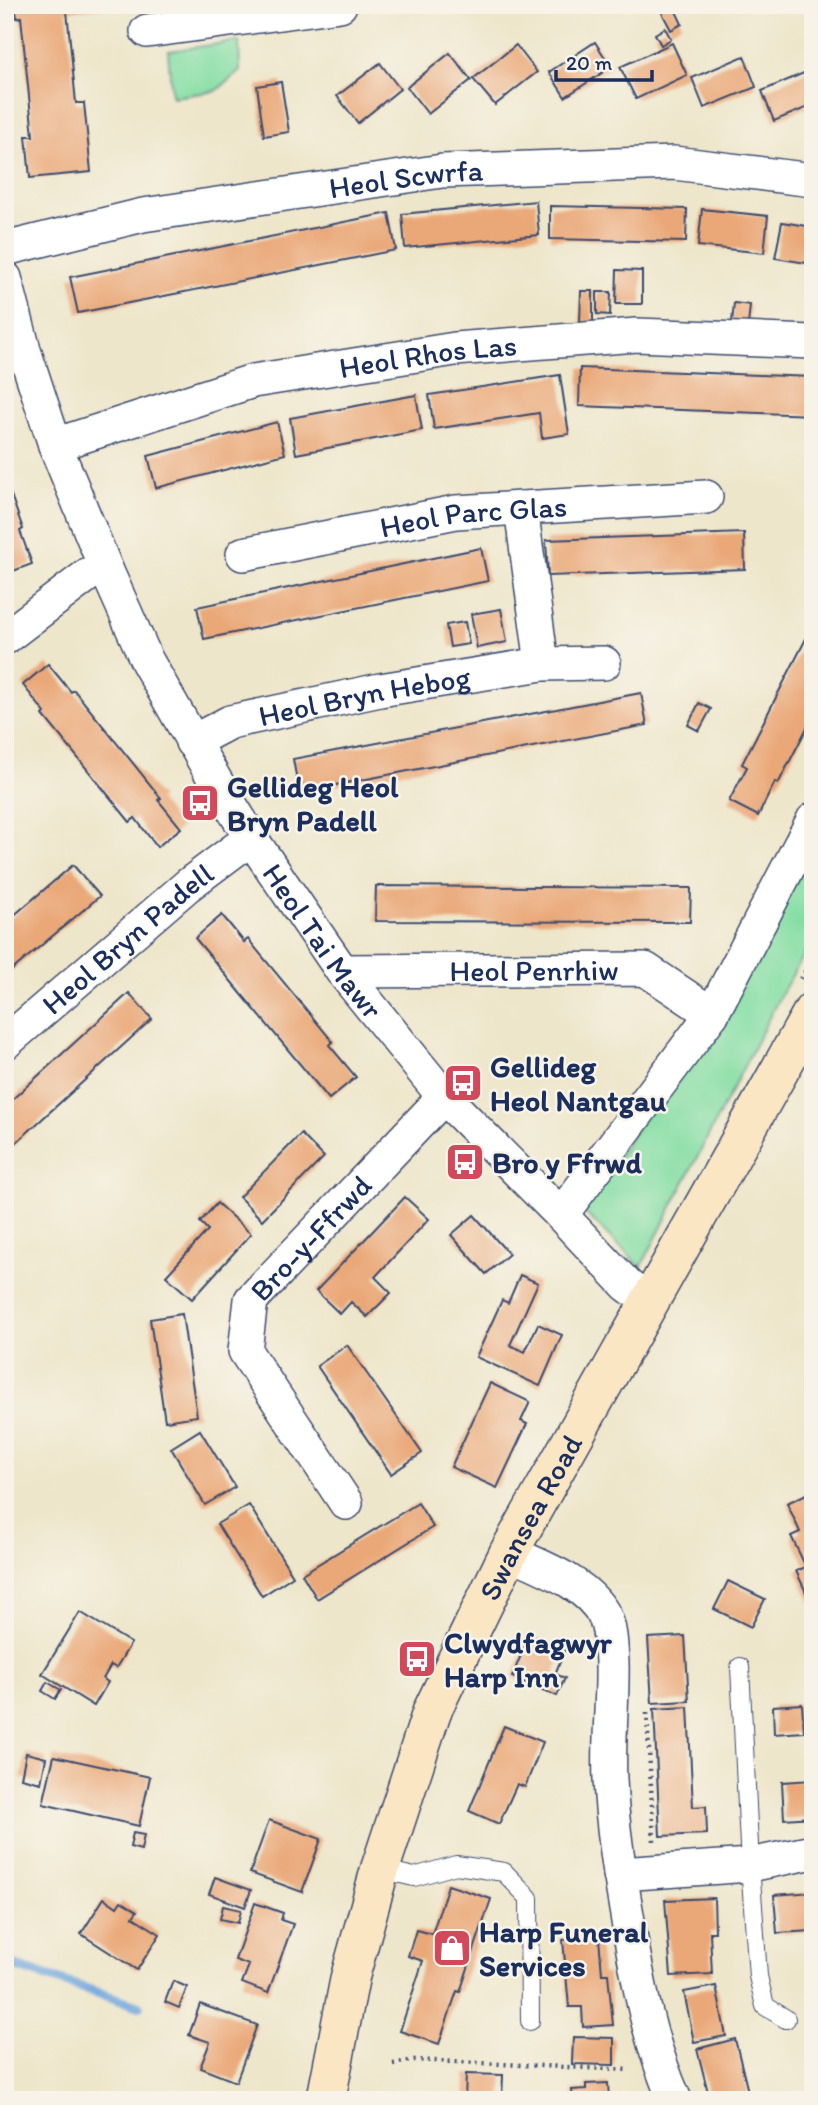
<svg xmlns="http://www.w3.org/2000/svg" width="818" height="2105" viewBox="0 0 818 2105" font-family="Itim,sans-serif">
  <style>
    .green { fill: #85dea4; stroke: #508681; stroke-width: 2 }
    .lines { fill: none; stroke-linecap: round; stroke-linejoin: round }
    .stream { stroke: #6ea6dd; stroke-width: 10 }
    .building { fill: #eaa878 }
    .lane-casing { stroke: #3b4a6e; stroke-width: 20 }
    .street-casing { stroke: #3b4a6e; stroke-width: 36 }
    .secondary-casing { stroke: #3b4a6e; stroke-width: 41 }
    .path { stroke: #3b4a6e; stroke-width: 4.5; stroke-dasharray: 2 5; stroke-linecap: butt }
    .lane { stroke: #fff; stroke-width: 18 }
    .street { stroke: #fff; stroke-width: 33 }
    .secondary { stroke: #fbe6c4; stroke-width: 38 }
    .labels { text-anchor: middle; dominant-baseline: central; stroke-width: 5; stroke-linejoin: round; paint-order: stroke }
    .street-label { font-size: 30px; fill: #1b2f5e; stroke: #f7f3e8 }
    .poi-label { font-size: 30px; font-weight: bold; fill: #1b2f5e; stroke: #f7f3e8; text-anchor: start }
  </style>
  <rect width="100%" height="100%" fill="#f7f3e8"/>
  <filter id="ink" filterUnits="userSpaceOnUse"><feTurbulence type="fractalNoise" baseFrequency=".0143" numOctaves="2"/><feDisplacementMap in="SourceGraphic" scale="14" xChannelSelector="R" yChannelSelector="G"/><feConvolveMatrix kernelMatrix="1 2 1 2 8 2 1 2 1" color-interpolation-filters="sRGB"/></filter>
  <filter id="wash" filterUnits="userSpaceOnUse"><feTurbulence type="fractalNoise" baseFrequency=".00686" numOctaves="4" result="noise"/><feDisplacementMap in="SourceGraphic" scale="28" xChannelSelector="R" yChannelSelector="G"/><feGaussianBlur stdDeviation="1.57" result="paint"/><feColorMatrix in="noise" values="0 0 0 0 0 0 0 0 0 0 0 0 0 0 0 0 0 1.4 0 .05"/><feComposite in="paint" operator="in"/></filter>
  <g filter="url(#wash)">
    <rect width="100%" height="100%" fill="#eee6ca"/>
    <g class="green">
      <path d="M 239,41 L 240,71 L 216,91 L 172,97 L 168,51 Z"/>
      <path d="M 813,854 L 813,940 L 780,996 L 641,1267 L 583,1211 Z"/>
    </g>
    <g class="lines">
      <path class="stream" d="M 5,1963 L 139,2006"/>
    </g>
    <g id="blocks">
      <g class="building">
        <path d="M 15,5 L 113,5 L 113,7 L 67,11 L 76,103 L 84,103 L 91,172 L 30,178 L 26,136 L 33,136 L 21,17 L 17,18 Z"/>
        <path d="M 661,5 L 673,5 L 682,24 L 671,30 L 659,7 Z"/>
        <path d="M 665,28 L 671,39 L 661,45 L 655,34 Z"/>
        <path d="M 595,42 L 611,67 L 565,97 L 549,72 Z"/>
        <path d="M 672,43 L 687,75 L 636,99 L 620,67 Z"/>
        <path d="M 516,45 L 537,72 L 495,105 L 473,79 Z"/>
        <path d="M 450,53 L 471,80 L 428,114 L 407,87 Z"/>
        <path d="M 744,56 L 756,87 L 704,108 L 692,78 Z"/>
        <path d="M 380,63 L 400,89 L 358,123 L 337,96 Z"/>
        <path d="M 813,69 L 813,105 L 774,121 L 762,91 Z"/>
        <path d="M 281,82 L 289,132 L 264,136 L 257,86 Z"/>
        <path d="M 536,201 L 539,235 L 405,248 L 402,214 Z"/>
        <path d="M 550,206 L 687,209 L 686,242 L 550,239 Z"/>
        <path d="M 702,209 L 768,216 L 764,253 L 698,246 Z"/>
        <path d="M 389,213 L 396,250 L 78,313 L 70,277 Z"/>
        <path d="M 782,222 L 813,227 L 813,264 L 775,258 Z"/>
        <path d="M 617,270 L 642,271 L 642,304 L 616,304 Z"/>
        <path d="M 581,291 L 593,291 L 593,322 L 580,322 Z"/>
        <path d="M 597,292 L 611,292 L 610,315 L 597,314 Z"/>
        <path d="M 734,303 L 750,305 L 748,325 L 732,323 Z"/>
        <path d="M 580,368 L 813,377 L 813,415 L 579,406 Z"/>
        <path d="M 560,375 L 569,434 L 542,438 L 539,413 L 434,429 L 429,395 Z"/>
        <path d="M 416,395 L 422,430 L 296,454 L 290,418 Z"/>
        <path d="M 277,422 L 285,454 L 156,488 L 148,456 Z"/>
        <path d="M 5,478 L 23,529 L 20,531 L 32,564 L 5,574 Z"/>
        <path d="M 744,533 L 745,569 L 548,576 L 546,540 Z"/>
        <path d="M 481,548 L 488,581 L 204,639 L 197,607 Z"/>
        <path d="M 501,609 L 507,642 L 477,648 L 471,614 Z"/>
        <path d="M 465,622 L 469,644 L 450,647 L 446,625 Z"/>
        <path d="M 813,625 L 813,716 L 778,784 L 775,782 L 758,816 L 729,801 L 747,767 L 742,764 Z"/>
        <path d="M 48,664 L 71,692 L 74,690 L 161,798 L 158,800 L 181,828 L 157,847 L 135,818 L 130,822 L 43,715 L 45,713 L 23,685 Z"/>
        <path d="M 641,693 L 647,725 L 299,792 L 293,759 Z"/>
        <path d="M 699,703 L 711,709 L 699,731 L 688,725 Z"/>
        <path d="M 73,865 L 100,896 L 5,976 L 5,923 Z"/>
        <path d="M 376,886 L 691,888 L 690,922 L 375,921 Z"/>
        <path d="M 222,915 L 244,942 L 248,939 L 333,1042 L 329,1045 L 356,1077 L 329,1099 L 195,938 Z"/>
        <path d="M 129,993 L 152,1019 L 8,1150 L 5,1147 L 5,1106 Z"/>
        <path d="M 301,1134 L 324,1157 L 262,1220 L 239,1197 Z"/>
        <path d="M 405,1197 L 429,1219 L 375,1277 L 391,1293 L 367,1317 L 351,1302 L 340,1314 L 316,1291 Z"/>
        <path d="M 217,1203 L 251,1234 L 192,1299 L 166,1276 L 208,1230 L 200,1222 Z"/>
        <path d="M 474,1215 L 509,1254 L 486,1274 L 451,1235 Z"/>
        <path d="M 520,1275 L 538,1283 L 510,1345 L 525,1352 L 538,1324 L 562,1335 L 540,1386 L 476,1357 L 502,1300 L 508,1303 Z"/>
        <path d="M 182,1314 L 197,1416 L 165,1421 L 150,1319 Z"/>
        <path d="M 347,1345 L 422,1453 L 391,1474 L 317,1366 Z"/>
        <path d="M 490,1383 L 530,1402 L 521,1421 L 527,1424 L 497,1488 L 451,1467 Z"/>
        <path d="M 200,1430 L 235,1487 L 205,1505 L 171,1448 Z"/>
        <path d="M 813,1491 L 813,1607 L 796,1571 L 806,1567 L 791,1536 L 800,1532 L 787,1503 Z"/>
        <path d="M 418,1503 L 433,1527 L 317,1599 L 302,1574 Z"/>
        <path d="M 249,1505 L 293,1576 L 262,1596 L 217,1524 Z"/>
        <path d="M 728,1581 L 765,1599 L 751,1627 L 714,1609 Z"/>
        <path d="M 80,1612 L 131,1643 L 116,1668 L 111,1665 L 103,1679 L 108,1682 L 94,1706 L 42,1674 Z"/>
        <path d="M 529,1635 L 565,1650 L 555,1674 L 565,1678 L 557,1696 L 512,1677 Z"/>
        <path d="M 685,1636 L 689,1701 L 652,1703 L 648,1638 Z"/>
        <path d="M 47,1682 L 61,1690 L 55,1699 L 42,1691 Z"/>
        <path d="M 802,1704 L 804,1732 L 774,1734 L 773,1706 Z"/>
        <path d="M 688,1707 L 693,1807 L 706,1806 L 707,1834 L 660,1836 L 654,1709 Z"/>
        <path d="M 504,1726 L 543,1742 L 525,1787 L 517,1784 L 499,1824 L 469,1811 Z"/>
        <path d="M 26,1753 L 46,1758 L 41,1783 L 21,1778 Z"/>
        <path d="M 54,1756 L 150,1777 L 139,1826 L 43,1804 Z"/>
        <path d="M 813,1780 L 813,1817 L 784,1819 L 782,1782 Z"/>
        <path d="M 269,1820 L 321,1839 L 302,1892 L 250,1873 Z"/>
        <path d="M 133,1833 L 144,1835 L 141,1850 L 130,1847 Z"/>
        <path d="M 215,1877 L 251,1890 L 245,1907 L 209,1894 Z"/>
        <path d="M 448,1885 L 491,1899 L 460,1992 L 457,1991 L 439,2044 L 400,2031 L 423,1961 L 408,1956 L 416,1930 L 432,1934 Z"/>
        <path d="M 813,1892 L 813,1931 L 777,1933 L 774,1895 Z"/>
        <path d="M 104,1898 L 117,1907 L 121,1901 L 137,1911 L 133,1917 L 160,1934 L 137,1970 L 81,1934 Z"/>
        <path d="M 714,1898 L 715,1932 L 710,1932 L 712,1974 L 671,1976 L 665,1900 Z"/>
        <path d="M 255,1903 L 283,1913 L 281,1920 L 293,1924 L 268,1993 L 242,1983 L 249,1965 L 235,1960 Z"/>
        <path d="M 223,1906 L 241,1910 L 238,1923 L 220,1919 Z"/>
        <path d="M 599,1937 L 602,1974 L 608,1974 L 613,2025 L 583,2027 L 582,2007 L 569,2007 L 563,1940 Z"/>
        <path d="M 173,1981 L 187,1987 L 179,2008 L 165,2002 Z"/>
        <path d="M 716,1986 L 726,2036 L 694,2042 L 684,1992 Z"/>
        <path d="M 200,2004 L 257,2025 L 236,2082 L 200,2068 L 210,2042 L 189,2035 Z"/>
        <path d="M 573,2037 L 614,2038 L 614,2065 L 572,2064 Z"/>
        <path d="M 735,2039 L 750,2100 L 710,2100 L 697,2049 Z"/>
        <path d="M 466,2074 L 503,2075 L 502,2100 L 465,2100 Z"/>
        <path d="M 608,2083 L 609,2100 L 573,2100 L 572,2090 L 586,2089 L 586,2084 Z"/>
      </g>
    </g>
  </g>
  <g filter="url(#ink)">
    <use href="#blocks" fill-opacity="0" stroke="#3b4a6e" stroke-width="2"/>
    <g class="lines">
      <g class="lane-casing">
        <g id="lane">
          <path d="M 740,1667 L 750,1865 L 758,1976 L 765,2006 L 786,2019"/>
          <path d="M 380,1869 L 414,1877 L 456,1865 L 504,1872 L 529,1898 L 530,2021"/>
        </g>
      </g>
      <g class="street-casing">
        <g id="street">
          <path d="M 147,31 L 340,5"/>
          <path id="s1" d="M 5,249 L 143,215 L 442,171 L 674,163 L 813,180"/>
          <path id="s2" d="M 5,278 L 24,350 L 55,445 L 106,569 L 147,661 L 215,780 L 253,841 L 342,971 L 444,1097 L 561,1215 L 627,1285 L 648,1301"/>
          <path id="s3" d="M 55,445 L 253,381 L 455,349 L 637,335 L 813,342"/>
          <path d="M 521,508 L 542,664"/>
          <path id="s4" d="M 243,554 L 456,512 L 706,497"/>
          <path d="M 5,638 L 89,574 L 106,569"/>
          <path id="s5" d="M 192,742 L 230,722 L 380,690 L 542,664 L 604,663"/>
          <path id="s6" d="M 342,971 L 645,969 L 712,1014"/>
          <path id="s7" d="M 5,1043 L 188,885 L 236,849 L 253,841"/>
          <path d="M 561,1215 L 712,1014 L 813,820"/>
          <path id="s8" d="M 346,1503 L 245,1351 L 251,1300 L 444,1097"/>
          <path d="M 509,1552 C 541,1567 586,1582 604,1615 C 611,1629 611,1647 612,1662 C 613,1701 608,1740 610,1779 C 612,1826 620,1874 628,1921 C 638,1982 649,2043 675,2100"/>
          <path d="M 620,1874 L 750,1865 L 813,1852"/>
        </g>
      </g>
      <g class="secondary-casing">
        <g id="secondary">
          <path id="s9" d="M 326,2100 L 350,1977 L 380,1869 L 432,1711 L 509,1552 L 813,1011"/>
        </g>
      </g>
      <g class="path">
        <path d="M 801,979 L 813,957"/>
        <path d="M 647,1713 L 654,1841"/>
        <path d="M 393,2064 L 414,2060 L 630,2070"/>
      </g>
      <use href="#lane" class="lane"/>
      <use href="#street" class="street"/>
      <use href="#secondary" class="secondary"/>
    </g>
  </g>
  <defs>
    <g id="bus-square" transform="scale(2.0125)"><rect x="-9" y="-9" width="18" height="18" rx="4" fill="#d1495b" stroke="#f7f3e8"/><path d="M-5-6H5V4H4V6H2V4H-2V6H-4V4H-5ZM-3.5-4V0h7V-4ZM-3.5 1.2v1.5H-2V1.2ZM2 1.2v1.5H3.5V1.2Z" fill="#fff"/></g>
    <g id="shop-square" transform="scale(2.0125)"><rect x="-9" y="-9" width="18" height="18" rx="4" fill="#d1495b" stroke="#f7f3e8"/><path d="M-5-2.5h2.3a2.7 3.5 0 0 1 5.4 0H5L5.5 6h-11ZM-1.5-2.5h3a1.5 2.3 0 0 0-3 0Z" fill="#fff"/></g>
  </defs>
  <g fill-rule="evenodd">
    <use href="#bus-square" x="200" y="803"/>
    <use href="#bus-square" x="463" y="1083"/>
    <use href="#bus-square" x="465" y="1162"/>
    <use href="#bus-square" x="417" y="1659"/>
    <use href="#shop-square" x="452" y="1948"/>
  </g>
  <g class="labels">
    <g class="street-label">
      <text stroke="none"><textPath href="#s1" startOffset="408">Heol Scwrfa</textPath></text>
      <text stroke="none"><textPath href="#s3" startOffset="385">Heol Rhos Las</textPath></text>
      <text stroke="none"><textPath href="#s4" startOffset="234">Heol Parc Glas</textPath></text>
      <text stroke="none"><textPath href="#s5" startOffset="180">Heol Bryn Hebog</textPath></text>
      <text stroke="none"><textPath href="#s7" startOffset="161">Heol Bryn Padell</textPath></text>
      <text stroke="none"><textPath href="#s2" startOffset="740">Heol Tai Mawr</textPath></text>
      <text stroke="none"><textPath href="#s6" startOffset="192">Heol Penrhiw</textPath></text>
      <text stroke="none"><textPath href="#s8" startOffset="320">Bro-y-Ffrwd</textPath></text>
      <text stroke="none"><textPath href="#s9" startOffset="621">Swansea Road</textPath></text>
    </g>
    <g class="poi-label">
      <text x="227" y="786">Gellideg Heol<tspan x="227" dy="34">Bryn Padell</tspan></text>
      <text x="490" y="1066">Gellideg<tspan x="490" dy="34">Heol Nantgau</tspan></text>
      <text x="492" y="1162">Bro y Ffrwd</text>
      <text x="444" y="1642">Clwydfagwyr<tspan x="444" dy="34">Harp Inn</tspan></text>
      <text x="479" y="1931">Harp Funeral<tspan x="479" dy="34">Services</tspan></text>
    </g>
  </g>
  <rect width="818" height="2105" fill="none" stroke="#f7f3e8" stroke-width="28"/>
  <path d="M556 70v10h96v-10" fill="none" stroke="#1b2f5e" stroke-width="3.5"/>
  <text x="566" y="70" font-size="21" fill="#1b2f5e" stroke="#f7f3e8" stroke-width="5" paint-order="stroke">20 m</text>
</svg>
